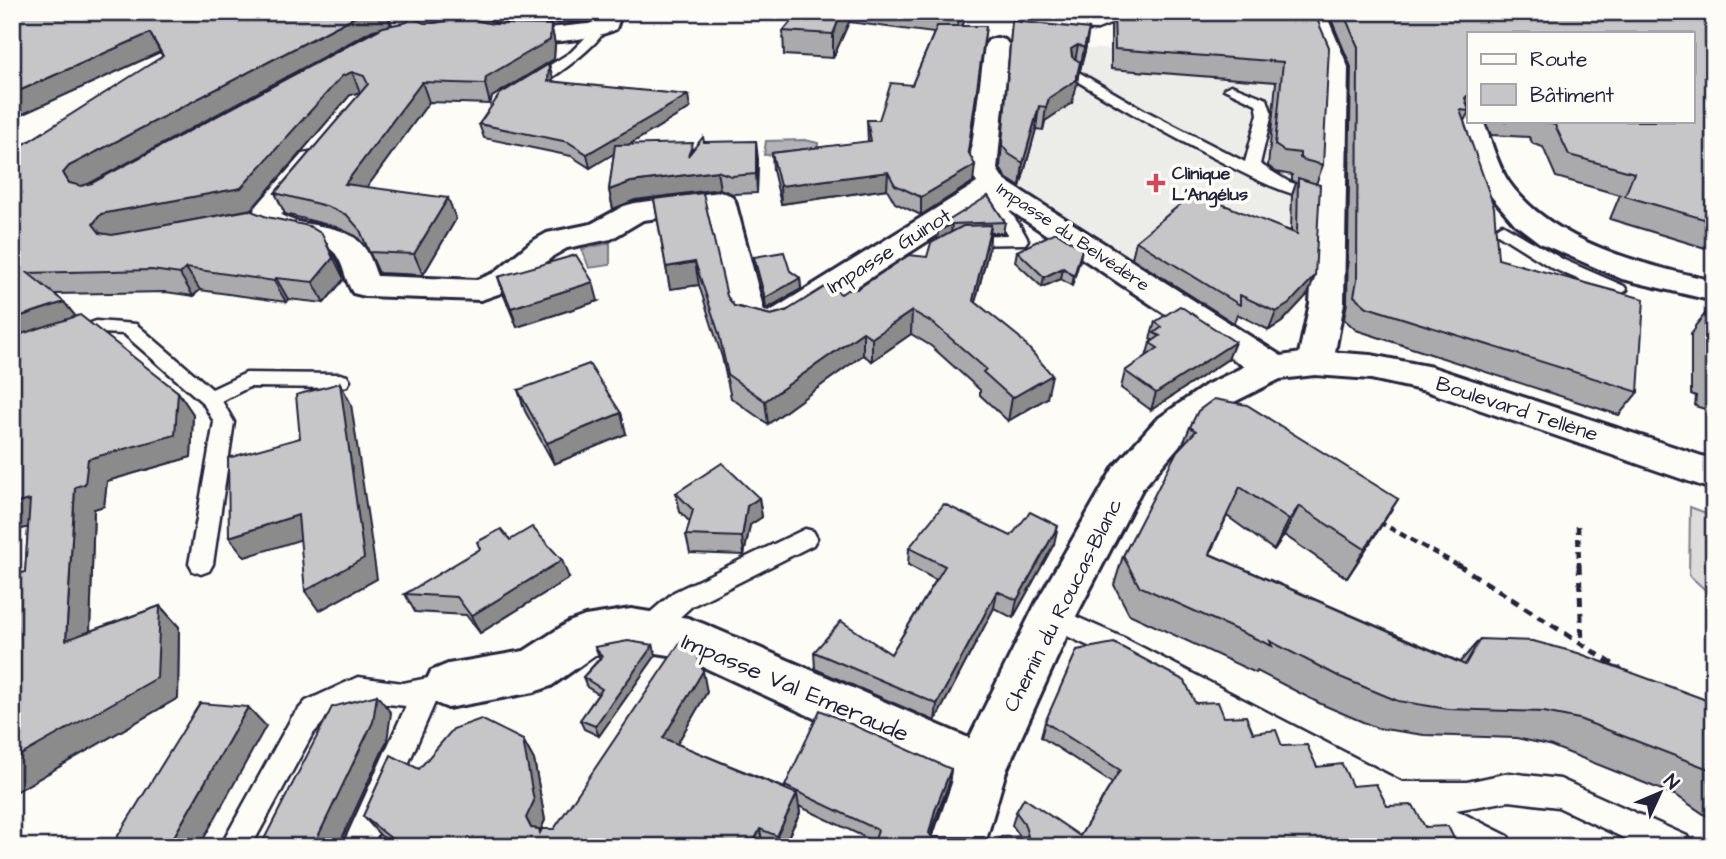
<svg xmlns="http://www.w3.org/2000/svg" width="1726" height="859" viewBox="0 0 1726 859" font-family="'Architects Daughter',sans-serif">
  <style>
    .built { fill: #ecece9 }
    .green { fill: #dddcdb; stroke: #807f8b; stroke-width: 2 }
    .water { fill: #b2b2b7; stroke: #787885; stroke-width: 2 }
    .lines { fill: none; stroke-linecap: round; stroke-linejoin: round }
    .service-casing { stroke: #22223b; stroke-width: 5 }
    .minor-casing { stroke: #22223b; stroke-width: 6 }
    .tertiary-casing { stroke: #22223b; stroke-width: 6 }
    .path-far1 { stroke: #22223b; stroke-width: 4.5; stroke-dasharray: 7 5; stroke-linecap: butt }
    .path { stroke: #22223b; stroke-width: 5; stroke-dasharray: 9 7; stroke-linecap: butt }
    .service { fill: #fdfcf7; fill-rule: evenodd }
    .minor { fill: #fdfcf7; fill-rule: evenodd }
    .tertiary { fill: #fdfcf7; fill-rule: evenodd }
    .wall { fill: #aaaaac; stroke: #22223b; stroke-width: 2; fill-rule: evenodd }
    .shaded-wall { fill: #8b8b8c; stroke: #22223b; stroke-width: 2 }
    .building { fill: #c6c6c8; stroke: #22223b; stroke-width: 2 }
    .poi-dot { fill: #d1495b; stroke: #fdfcf7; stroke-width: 2.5 }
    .labels { text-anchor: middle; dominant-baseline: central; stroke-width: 7; stroke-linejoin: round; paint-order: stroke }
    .far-poi-label { font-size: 18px; font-weight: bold; fill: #22223b; stroke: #fdfcf7; text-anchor: start }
    .far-street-label { font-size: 18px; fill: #22223b; stroke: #fdfcf7 }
    .street-label { font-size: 21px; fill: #22223b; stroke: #fdfcf7 }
    .near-street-label { font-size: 24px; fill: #22223b; stroke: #fdfcf7 }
  </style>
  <rect width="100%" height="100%" fill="#fdfcf7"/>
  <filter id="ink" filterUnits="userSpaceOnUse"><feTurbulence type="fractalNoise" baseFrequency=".0143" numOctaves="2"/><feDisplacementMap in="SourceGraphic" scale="14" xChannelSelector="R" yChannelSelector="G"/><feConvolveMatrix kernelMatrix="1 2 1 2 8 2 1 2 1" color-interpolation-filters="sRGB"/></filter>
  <g filter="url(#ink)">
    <path class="built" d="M 1006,42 L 1319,65 L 1312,290 L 1282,322 L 1269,330 L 1238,314 L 1212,315 L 1002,187 L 990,164 Z"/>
    <path class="green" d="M 1690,507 L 1714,516 L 1714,598 L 1689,575 Z"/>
    <g class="water">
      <path d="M 805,140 L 818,143 L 817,153 L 764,155 L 766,141 Z"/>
      <path d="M 610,243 L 610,265 L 589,268 L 582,249 Z"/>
    </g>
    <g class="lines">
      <g class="service-casing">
        <g id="service">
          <path d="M 1005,12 L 1093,22 L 1103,18 L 1105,12 L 1117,12 L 1113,23 L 1095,30 L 1056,27 L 1022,23 Z"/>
          <path d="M 593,27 L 597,28 L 601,36 C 589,51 542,91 523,88 L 523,82 L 571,52 L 588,35 L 589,28 Z"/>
          <path d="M 1075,70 L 1144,110 L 1245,162 L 1258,114 L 1256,104 L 1224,89 L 1231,85 L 1267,99 L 1272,114 L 1260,164 L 1289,182 L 1326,193 L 1328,196 L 1320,201 C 1278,193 1243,173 1206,154 C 1160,130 1115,104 1070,77 L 1070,71 Z"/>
          <path d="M 1005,189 L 1013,194 L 1004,203 C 1013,217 1020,224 1028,240 L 1025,244 L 957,245 L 954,241 L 963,236 L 1008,235 L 987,202 L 999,191 Z"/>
          <path d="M 1502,224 L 1564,260 L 1624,286 L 1627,290 L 1618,296 L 1612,294 L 1552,268 L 1496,233 L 1494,229 Z"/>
          <path d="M 96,321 L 136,324 L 212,389 L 246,373 L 340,374 L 347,376 L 350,381 L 347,386 L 340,388 L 249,387 L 222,401 L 234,422 L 213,564 L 209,571 L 201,574 L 193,571 L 189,564 L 214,422 L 203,403 L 124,334 L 98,333 L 70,343 L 63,341 L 60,337 L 63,333 Z"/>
          <path d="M 805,529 L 813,531 L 817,538 L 813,545 L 692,606 L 656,639 L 647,642 L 638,639 L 634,631 L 638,623 L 674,592 Z"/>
          <path d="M 1052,606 L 1124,638 L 1402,782 L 1467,782 L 1509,773 L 1560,779 L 1687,836 L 1691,847 L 1643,847 L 1558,807 L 1509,801 L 1456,810 L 1508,836 L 1512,847 L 1466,847 L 1106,654 L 1043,625 L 1040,617 L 1043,609 Z"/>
          <path d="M 448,674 L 457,678 L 461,686 L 457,694 L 436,700 L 372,847 L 342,847 L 406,706 L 360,701 L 326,719 L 312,735 L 251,847 L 220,847 L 292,717 L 306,701 L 358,677 L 403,683 Z"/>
        </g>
      </g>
      <g class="minor-casing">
        <g id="minor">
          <path d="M 389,12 L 411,12 L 418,30 L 413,38 L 389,43 L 375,53 L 359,53 L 355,48 C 365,34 378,31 394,28 Z"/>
          <path d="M 455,12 L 478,12 C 499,39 558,26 589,24 L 598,20 L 600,12 L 622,12 L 616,29 C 587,43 495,50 468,30 C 463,26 459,17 455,12 Z"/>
          <path d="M 1303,12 L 1325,12 L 1348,67 L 1344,303 L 1333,363 L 1328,372 L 1315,375 L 1302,372 L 1297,363 L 1310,303 L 1324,67 Z"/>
          <path d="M 997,38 L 1005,40 L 1009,45 L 997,169 L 1004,180 L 1286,359 L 1291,368 L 1286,377 L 1273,380 L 1260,377 L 993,199 L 786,332 L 774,335 L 737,326 L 732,318 L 708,212 L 643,220 L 611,239 L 567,248 L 553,256 L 518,287 L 481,300 L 365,296 L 353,293 C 345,281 344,264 335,253 C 318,233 272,249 251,218 L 255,208 L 302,154 L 312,152 L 322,154 L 326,160 L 281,215 C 306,230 344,221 363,246 C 370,254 373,266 377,276 L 477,280 L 494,273 L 531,242 L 547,233 L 591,224 L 624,206 L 635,203 L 720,192 L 730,195 L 735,201 L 764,311 L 769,312 L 977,183 L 969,169 L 985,45 L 989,40 Z"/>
          <path d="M 631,609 L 688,618 L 704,624 L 999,751 L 1007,769 L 999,787 L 981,794 L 963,787 L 682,657 L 631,649 L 595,655 L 551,686 L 534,692 L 448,708 L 431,701 L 424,686 L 431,671 L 448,664 L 524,651 L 569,622 L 585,616 Z"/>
        </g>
      </g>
      <g class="tertiary-casing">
        <g id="tertiary">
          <path d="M 1469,113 L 1469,121 L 1483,121 C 1491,140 1497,164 1508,181 C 1551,243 1645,265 1714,281 L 1714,301 L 1622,279 L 1540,243 L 1515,224 L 1480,183 L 1457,121 L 1461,115 Z"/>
          <path d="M 1315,351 L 1371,355 L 1432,367 L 1714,460 L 1714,490 L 1426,391 L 1371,379 L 1315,375 L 1280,379 L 1232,403 L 1184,440 L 1142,489 L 1074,620 L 1006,771 L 984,847 L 930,847 L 963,751 L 1036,603 L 1114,467 L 1156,420 L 1206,385 L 1260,359 Z"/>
        </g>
      </g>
      <g class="path-far1">
        <path d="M 1379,522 L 1459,566"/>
        <path d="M 1578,526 L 1579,566"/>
      </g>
      <g class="path">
        <path d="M 1457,564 L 1622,670"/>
        <path d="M 1579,564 L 1582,645"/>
      </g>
      <use href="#service" class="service"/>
      <use href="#minor" class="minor"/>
      <use href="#tertiary" class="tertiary"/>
    </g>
    <g class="wall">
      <path d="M 12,12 L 386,13 L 390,25 L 474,20 L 493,24 L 511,24 L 489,18 L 482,12 L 598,12 L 596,18 L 588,21 L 528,25 L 551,25 L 555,44 L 554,59 L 492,97 L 490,104 L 429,102 L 367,187 L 456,219 L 423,275 L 379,273 L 368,249 L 356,236 L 336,227 L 285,214 L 275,193 L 362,92 L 360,92 L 350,95 L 252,209 L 168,225 L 344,279 L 324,303 L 288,299 L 286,302 L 200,290 L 193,296 L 166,292 L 55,294 L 75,316 L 178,392 L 193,414 L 191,457 L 107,481 L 104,506 L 94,509 L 90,631 L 160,606 L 179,627 L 178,698 L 12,794 L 28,527 L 12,532 L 12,152 L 163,57 L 160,52 L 12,119 ZM 381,28 L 92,183 L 89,183 L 373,30 Z"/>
      <path d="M 799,12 L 969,12 L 962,26 L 984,42 L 969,153 L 973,182 L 921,215 L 895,203 L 887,189 L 781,204 L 773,170 L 772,153 L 868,142 L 867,120 L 879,120 L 912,85 L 934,33 L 849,22 L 833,58 L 784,55 L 783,31 Z"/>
      <path d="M 1113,12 L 1314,12 L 1323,165 L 1316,184 L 1308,294 L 1282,322 L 1269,330 L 1237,314 L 1234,323 L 1132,258 L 1136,241 L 1197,202 L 1291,231 L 1292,195 L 1296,183 L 1292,180 L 1292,175 L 1276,172 L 1268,166 L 1276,82 L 1111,69 L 1111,27 Z"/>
      <path d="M 1328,12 L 1506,12 L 1505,14 L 1714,80 L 1714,248 L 1712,250 L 1610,219 L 1620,195 L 1556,177 L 1543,147 L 1533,144 L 1529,137 L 1491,135 L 1485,121 L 1693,121 L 1469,33 L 1469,111 L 1464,121 L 1498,259 L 1638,392 L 1619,415 L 1356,330 L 1344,319 L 1347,303 L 1351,67 Z"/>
      <path d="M 1012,21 L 1089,29 L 1085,51 L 1080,70 L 1079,70 L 1072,103 L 1045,121 L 1043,130 L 1036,129 L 1020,187 L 1006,178 L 1000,168 Z"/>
      <path d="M 549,64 L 552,81 L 690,108 L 629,145 L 694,149 L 704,142 L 758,159 L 757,193 L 733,194 L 720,189 L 635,200 L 613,209 L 609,190 L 614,153 L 590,168 L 571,156 L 484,138 L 479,124 Z"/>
      <path d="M 988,196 L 1005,222 L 1003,233 L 990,233 L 989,248 L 975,302 L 1047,398 L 1008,421 L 980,395 L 980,390 L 931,346 L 911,334 L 872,361 L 863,355 L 768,424 L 731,398 L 722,357 L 699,285 L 670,289 L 654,199 L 734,306 L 771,315 L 857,289 L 927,257 L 938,239 L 938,231 Z"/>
      <path d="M 1082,249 L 1072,286 L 1061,279 L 1042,287 L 1015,262 L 1017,251 Z"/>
      <path d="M 754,257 L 790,271 L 800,278 L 801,289 L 766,309 L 755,268 Z"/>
      <path d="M 498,277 L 598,301 L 517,327 L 504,296 Z"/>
      <path d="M 1714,303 L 1714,412 L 1695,406 L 1696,396 L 1691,394 L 1691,334 L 1695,329 L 1695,326 Z"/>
      <path d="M 1155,322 L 1235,342 L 1228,359 L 1151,410 L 1121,388 L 1125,371 L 1146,357 L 1150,343 L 1152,340 L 1150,339 Z"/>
      <path d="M 518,390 L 621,413 L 626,434 L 554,464 L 525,411 Z"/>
      <path d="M 1190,427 L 1398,499 L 1347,578 L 1284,535 L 1274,550 L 1227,516 L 1210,554 L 1460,662 L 1480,639 L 1714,704 L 1714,821 L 1677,796 L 1549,745 L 1516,738 L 1424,735 L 1377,728 L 1321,704 L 1257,671 L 1256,673 L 1129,614 L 1114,585 L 1123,556 L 1183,444 Z"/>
      <path d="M 676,493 L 759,498 L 762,517 L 750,525 L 744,555 L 690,553 L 686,535 L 690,522 L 680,512 Z"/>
      <path d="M 1011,536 L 1054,544 L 1013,618 L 994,608 L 935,721 L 815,669 L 814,652 L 891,654 L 936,580 L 908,565 L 909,548 Z"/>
      <path d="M 510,540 L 569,578 L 480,633 L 466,615 L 415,612 L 405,594 Z"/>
      <path d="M 653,645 L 656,655 L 599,736 L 584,729 L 580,720 L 598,694 L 587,687 L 583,677 L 600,658 L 595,647 Z"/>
      <path d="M 707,692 L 677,744 L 785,788 L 785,786 L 951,769 L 949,783 L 934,823 L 930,835 L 932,837 L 996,845 L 1020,836 L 1012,825 L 1016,812 L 1080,836 L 1112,783 L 1041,737 L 1045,722 L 1195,703 L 1253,733 L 1282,746 L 1458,847 L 873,847 L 875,842 L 799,806 L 800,813 L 783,847 L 395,847 L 380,835 L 363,816 L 419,769 L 523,740 L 534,760 L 545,820 L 540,831 L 541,832 L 554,829 Z"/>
    </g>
    <g class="shaded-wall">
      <path d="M 364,12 L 387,12 L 391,26 L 373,30 L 83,187 L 69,183 L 63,173 L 69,166 Z"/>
      <path d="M 586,12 L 598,12 L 596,18 L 588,21 Z"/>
      <path d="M 842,12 L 849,12 L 849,22 L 833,58 L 833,34 Z"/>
      <path d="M 959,12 L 969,12 L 957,36 Z"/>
      <path d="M 551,25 L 555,44 L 554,59 L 492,97 L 490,104 L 485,84 L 486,77 Z"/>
      <path d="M 986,26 L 984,42 L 966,169 L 968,151 Z"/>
      <path d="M 1089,29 L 1085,51 L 1080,70 L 1084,48 Z"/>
      <path d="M 150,33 L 160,52 L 12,119 L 12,94 Z"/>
      <path d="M 1078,45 L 1074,67 L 1071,49 Z"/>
      <path d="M 1080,62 L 1077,84 L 1072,103 L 1045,121 L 1043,130 L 1046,107 L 1049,98 Z"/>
      <path d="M 549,64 L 553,78 L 551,94 L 548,81 Z"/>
      <path d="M 352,72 L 360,92 L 350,95 L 252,209 L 115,235 L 107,245 L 93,224 L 101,214 L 342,76 Z"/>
      <path d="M 422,82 L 429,102 L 354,205 L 345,184 Z"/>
      <path d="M 1469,94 L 1469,111 L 1465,98 Z"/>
      <path d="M 688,95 L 690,108 L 590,168 L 587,154 Z"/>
      <path d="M 1039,106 L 1036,129 L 1020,187 L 1023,163 Z"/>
      <path d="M 756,141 L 758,159 L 757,193 L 756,174 Z"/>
      <path d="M 975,165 L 973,182 L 921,215 L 921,197 Z"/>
      <path d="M 717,171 L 720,189 L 635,200 L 613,209 L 609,190 L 631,182 Z"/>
      <path d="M 888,172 L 887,189 L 781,204 L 780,186 Z"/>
      <path d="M 448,198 L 456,219 L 423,275 L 414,254 Z"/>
      <path d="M 952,224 L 951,234 L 937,241 L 938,231 Z"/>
      <path d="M 991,225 L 989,248 L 970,323 L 973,300 Z"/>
      <path d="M 322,234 L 344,279 L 324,303 L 313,282 Z"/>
      <path d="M 1082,249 L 1080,260 L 1072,286 L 1074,276 Z"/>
      <path d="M 695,262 L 699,285 L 670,289 L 666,267 Z"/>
      <path d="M 186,268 L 200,290 L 193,296 L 180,274 Z"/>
      <path d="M 1063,268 L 1061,279 L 1042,287 L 1044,277 Z"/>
      <path d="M 1315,276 L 1308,294 L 1282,322 L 1269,330 L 1276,312 Z"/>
      <path d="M 276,278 L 288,299 L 286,302 L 274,281 Z"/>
      <path d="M 800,278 L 801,289 L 766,309 L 765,298 Z"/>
      <path d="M 593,282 L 598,301 L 517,327 L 511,308 Z"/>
      <path d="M 64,302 L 81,323 L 12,347 L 12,319 Z"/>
      <path d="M 912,311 L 911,334 L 872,361 L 872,338 Z"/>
      <path d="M 863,332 L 863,355 L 768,424 L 765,401 Z"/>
      <path d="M 1235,342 L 1228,359 L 1151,410 L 1156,393 Z"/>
      <path d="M 1052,375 L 1047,398 L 1008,421 L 1012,398 Z"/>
      <path d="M 340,383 L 351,404 L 377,579 L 319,611 L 305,591 Z"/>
      <path d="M 178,392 L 193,414 L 191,457 L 107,481 L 104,506 L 94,509 L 89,660 L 66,640 L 75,487 L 88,459 Z"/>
      <path d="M 621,413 L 626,434 L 554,464 L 547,443 Z"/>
      <path d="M 759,498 L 762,517 L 750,525 L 744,555 L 742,537 L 747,506 Z"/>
      <path d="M 1398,499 L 1380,528 L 1347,578 L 1365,549 Z"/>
      <path d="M 30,500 L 50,521 L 12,532 L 12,504 Z"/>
      <path d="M 1299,506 L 1284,535 L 1274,550 L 1289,520 Z"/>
      <path d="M 298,515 L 312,536 L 245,557 L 229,537 Z"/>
      <path d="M 1058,526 L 1054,544 L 1013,618 L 1017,600 Z"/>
      <path d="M 562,560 L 569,578 L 480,633 L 471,616 Z"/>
      <path d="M 997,591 L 994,608 L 935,721 L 937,704 Z"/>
      <path d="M 160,606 L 179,627 L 178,698 L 12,794 L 12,760 Z"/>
      <path d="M 653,645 L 656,655 L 599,736 L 595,726 Z"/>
      <path d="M 703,671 L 707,692 L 669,758 L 663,738 Z"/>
      <path d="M 377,695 L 391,713 L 387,741 L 338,847 L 313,847 Z"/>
      <path d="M 248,707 L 266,726 L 199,847 L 168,847 Z"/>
      <path d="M 523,740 L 534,760 L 545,820 L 540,831 L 550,847 L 531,828 L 526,818 Z"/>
      <path d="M 951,769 L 949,783 L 934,823 L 928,846 L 929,833 L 935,810 Z"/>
      <path d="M 797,794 L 800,813 L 783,847 L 779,847 L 777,836 Z"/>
      <path d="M 760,829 L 763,847 L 751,847 Z"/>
    </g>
    <g class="building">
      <path d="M 12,12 L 364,12 L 69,166 L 63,173 L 69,183 L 81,186 L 92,183 L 383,27 L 407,22 L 411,17 L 424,23 L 435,23 L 451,20 L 456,12 L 461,12 L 474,20 L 493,24 L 551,25 L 550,40 L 486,77 L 485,84 L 422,82 L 345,184 L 448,198 L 414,254 L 369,252 L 360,230 L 347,215 L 326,206 L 275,193 L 368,84 L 364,76 L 352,72 L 342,76 L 241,188 L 101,214 L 93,224 L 100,233 L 112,235 L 249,210 L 267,217 L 309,226 L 322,234 L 333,258 L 313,282 L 276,278 L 274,281 L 186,268 L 180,274 L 152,270 L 28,273 L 64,302 L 12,319 L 12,152 L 163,56 L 150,33 L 12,94 Z"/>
      <path d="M 799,12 L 842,12 L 833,34 L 783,31 Z"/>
      <path d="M 1114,12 L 1314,12 L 1329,47 L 1323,165 L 1304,160 L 1300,158 L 1300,153 L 1284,151 L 1275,145 L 1283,62 L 1115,49 Z"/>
      <path d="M 1343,12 L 1503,12 L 1502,14 L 1527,16 L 1529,12 L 1714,12 L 1714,62 L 1709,79 L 1714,80 L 1714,222 L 1625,196 L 1634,173 L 1569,155 L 1555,125 L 1545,122 L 1544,121 L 1693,121 L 1693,33 L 1469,33 L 1469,94 L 1465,98 L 1469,111 L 1460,110 L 1494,207 L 1498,259 L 1644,299 L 1638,392 L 1367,307 L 1354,296 L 1357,280 L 1358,47 Z"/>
      <path d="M 1012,21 L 1089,29 L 1084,48 L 1078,45 L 1071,49 L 1072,57 L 1080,62 L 1076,80 L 1049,98 L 1046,107 L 1039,106 L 1023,163 L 1009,154 L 1002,145 Z"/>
      <path d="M 937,26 L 986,26 L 968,151 L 975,165 L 921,197 L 895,185 L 888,172 L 780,186 L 772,153 L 871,141 L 867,120 L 879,120 L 891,83 L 912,85 Z"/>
      <path d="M 549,64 L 548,81 L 688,95 L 587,154 L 568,142 L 479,124 L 500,94 Z"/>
      <path d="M 703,137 L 704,142 L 756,141 L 756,174 L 731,176 L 717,171 L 631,182 L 609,190 L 615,145 L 693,143 L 688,156 Z"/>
      <path d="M 1298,178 L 1320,185 L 1315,276 L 1289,304 L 1276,312 L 1240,295 L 1240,305 L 1136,241 L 1188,198 L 1197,202 L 1204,197 L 1297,234 Z"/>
      <path d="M 703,193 L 727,296 L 734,306 L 771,315 L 786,311 L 828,285 L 841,294 L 847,290 L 857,289 L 909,255 L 927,257 L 931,243 L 963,226 L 991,225 L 973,300 L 1019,337 L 1052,375 L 1012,398 L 983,372 L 986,369 L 933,323 L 912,311 L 872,338 L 863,332 L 765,401 L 728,375 L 719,334 L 695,262 L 666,267 L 654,199 Z"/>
      <path d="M 988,196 L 1005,222 L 952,224 L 938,231 L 940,226 Z"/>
      <path d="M 1056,232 L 1082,249 L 1074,276 L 1063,268 L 1044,277 L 1017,251 Z"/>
      <path d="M 784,252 L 790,271 L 800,278 L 765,298 L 754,257 Z"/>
      <path d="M 576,255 L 593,282 L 511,308 L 498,277 Z"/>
      <path d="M 1180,306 L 1235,342 L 1156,393 L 1125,371 L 1158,348 L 1150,343 L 1160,336 L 1154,333 L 1162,327 L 1155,322 Z"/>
      <path d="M 80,315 L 178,392 L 175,435 L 88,459 L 85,484 L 75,487 L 66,640 L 160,606 L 157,678 L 12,760 L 12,576 L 25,572 L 30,500 L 12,504 L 12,337 Z"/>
      <path d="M 589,364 L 621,413 L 547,443 L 518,390 Z"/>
      <path d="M 340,383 L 364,558 L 305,591 L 298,515 L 229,537 L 228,458 L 300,438 L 296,395 Z"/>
      <path d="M 1214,399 L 1247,405 L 1398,499 L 1365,549 L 1299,506 L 1289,520 L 1240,487 L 1209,554 L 1465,665 L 1480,639 L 1533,641 L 1578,653 L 1701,698 L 1714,704 L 1714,771 L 1579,719 L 1544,712 L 1448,709 L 1398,701 L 1340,677 L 1270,641 L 1272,646 L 1139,586 L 1123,556 L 1177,451 L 1196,431 L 1190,427 L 1198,411 Z"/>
      <path d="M 722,463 L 759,498 L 747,506 L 742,537 L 686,535 L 693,510 L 676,493 Z"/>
      <path d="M 944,504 L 1011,536 L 1030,512 L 1058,526 L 1017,600 L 997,591 L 937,704 L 814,652 L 841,621 L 891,654 L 945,566 L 909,548 Z"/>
      <path d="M 532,527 L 562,560 L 471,616 L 457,597 L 405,594 L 480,549 L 477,542 L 501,529 L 510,540 Z"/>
      <path d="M 628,641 L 653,645 L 595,726 L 580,720 L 602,689 L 583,677 L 602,657 L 595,647 Z"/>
      <path d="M 681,641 L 694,647 L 703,671 L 663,738 L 797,794 L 777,836 L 760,829 L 751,847 L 402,847 L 363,816 L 391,755 L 419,769 L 453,729 L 481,719 L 523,740 L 534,801 L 526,818 L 531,828 L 539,829 L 540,833 L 542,829 L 554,829 Z"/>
      <path d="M 1114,643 L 1185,681 L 1195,703 L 1218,702 L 1224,717 L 1246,716 L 1253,733 L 1276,730 L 1282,746 L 1307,745 L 1317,767 L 1342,764 L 1352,786 L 1376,784 L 1387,806 L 1413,805 L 1425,827 L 1448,826 L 1458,847 L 873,847 L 878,830 L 785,786 L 820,710 L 951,769 L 935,810 L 929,833 L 932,837 L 984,837 L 996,845 L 1001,837 L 1028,836 L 1024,823 L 1016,812 L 1024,798 L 1080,836 L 1120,770 L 1045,722 L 1077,650 Z"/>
      <path d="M 377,695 L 373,722 L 313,847 L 260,847 L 332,707 Z"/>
      <path d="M 200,703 L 248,707 L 168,847 L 111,847 Z"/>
    </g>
  </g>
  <path class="poi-dot" d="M1152.5 172.5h7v7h7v7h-7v7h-7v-7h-7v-7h7z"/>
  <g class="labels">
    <g class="far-poi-label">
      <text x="1172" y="173">Clinique<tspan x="1172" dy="21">L'Angélus</tspan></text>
    </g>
    <g class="far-street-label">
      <text transform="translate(1073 237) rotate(34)">Impasse du Belvédère</text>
    </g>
    <g class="street-label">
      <text transform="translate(889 251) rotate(-32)">Impasse Guinot</text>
      <text transform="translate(1517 409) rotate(18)">Boulevard Tellène</text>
      <text transform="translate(1063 605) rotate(-63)">Chemin du Roucas-Blanc</text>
    </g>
    <g class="near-street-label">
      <text transform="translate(795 688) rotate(23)">Impasse Val Emeraude</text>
    </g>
  </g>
  <rect width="1726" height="859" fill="none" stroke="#fdfcf7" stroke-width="42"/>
  <rect x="21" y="21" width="1684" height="817" fill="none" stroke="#22223b" stroke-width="2.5" filter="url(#ink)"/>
  <rect x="1467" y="32" width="228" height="91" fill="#fdfcf7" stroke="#a5a5ac" stroke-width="2"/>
  <rect x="1481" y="54" width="35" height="10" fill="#fdfcf7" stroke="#a5a5ac" stroke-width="2"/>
  <text x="1530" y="66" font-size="21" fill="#22223b">Route</text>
  <rect x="1481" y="84" width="35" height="21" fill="#c6c6c8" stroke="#a5a5ac" stroke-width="2"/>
  <text x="1530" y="102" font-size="21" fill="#22223b">Bâtiment</text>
  <g transform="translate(1660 793) rotate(46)" stroke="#fdfcf7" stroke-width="5" paint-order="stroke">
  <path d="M0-5L12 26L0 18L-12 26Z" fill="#22223b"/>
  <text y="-10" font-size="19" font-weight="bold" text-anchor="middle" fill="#22223b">N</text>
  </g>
</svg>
